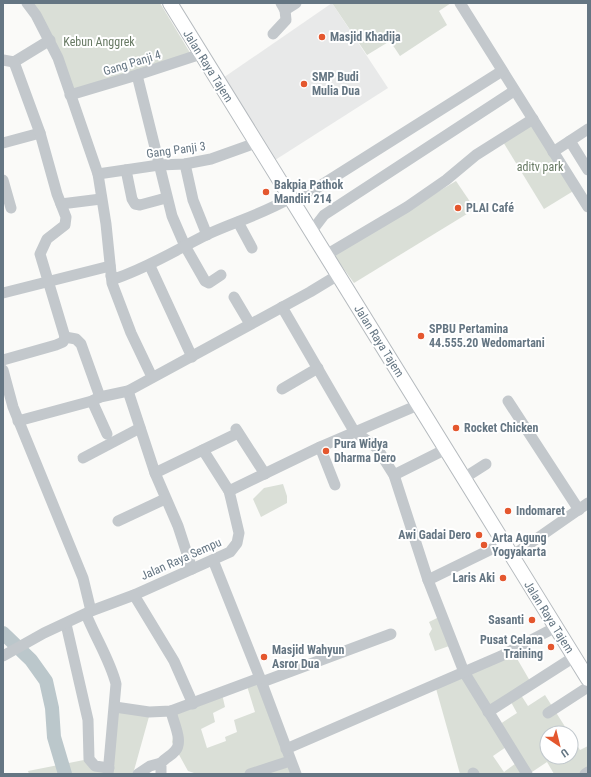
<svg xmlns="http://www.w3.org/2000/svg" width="591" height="777" viewBox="0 0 591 777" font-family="'Roboto Condensed',sans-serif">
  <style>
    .built { fill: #e8e9e9 }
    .green { fill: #dadfd7; fill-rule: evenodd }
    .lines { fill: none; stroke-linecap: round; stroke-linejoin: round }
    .river { stroke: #bbc7cb; stroke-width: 14 }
    .major-casing { stroke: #b5babe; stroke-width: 16 }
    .minor { stroke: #c3c8cc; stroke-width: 11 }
    .major { stroke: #fff; stroke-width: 14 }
    .poi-dot { fill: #e4572e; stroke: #fff; stroke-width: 1.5 }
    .labels { text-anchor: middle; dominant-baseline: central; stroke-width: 4; stroke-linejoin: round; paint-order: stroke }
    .poi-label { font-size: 12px; font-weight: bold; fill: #657683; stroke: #fff; text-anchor: start }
    .park-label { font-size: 12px; fill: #687a64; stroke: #fff }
    .street-label { font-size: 12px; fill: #657683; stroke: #fff }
  </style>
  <rect width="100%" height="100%" fill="#fafaf8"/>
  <path class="built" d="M 332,3 L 388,88 L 272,162 L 220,80 Z"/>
  <g class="green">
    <path d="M 28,3 L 160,3 L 192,56 L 71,93 Z"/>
    <path d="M 332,3 L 451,3 L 439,11 L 447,25 L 400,56 L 390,41 L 367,55 Z"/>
    <path d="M 531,118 L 575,190 L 544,209 L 500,137 Z"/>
    <path d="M 456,181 L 475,209 L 354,283 L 333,254 Z"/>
    <path d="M 283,484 L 287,496 L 287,503 L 261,517 L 253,499 L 264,488 Z"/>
    <path d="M 441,616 L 452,645 L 435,651 L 429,634 L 432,629 L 429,622 Z"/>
    <path d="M 512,650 L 530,681 L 517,689 L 528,706 L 545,695 L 569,733 L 547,733 L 547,757 L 571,757 L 571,736 L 580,750 L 588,746 L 588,773 L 586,774 L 554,774 L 547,762 L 529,774 L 460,774 L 435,685 ZM 507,695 L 517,713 L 497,726 L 486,709 ZM 509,745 L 519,761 L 504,772 L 493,756 Z"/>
    <path d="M 260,681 L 296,774 L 197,774 L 188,771 L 172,742 L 177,714 L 222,694 L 225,707 L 213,713 L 215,722 L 201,729 L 207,748 L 226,741 L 225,737 L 237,732 L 234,720 L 255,712 L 247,686 Z"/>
    <path d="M 117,708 L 150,713 L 133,774 L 29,774 L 28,771 L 89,759 L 111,769 Z"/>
  </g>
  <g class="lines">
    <path class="river" d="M 3,633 L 31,660 L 46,681 L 52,708 L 54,737 L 65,774"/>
    <g class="major-casing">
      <path id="major" d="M 170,3 L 588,679"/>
    </g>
    <g class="minor">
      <path d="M 27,3 L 36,15 L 58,58 L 98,174 L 106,224 L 112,283 L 131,333 L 152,377"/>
      <path d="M 281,3 L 285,10 L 296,3"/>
      <path d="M 460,3 L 588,207"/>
      <path d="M 273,34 L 286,20 L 285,10"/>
      <path d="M 3,60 L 14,62 L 50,40"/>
      <path d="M 137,75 L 172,216 L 185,246 L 205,281 L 209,283 L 221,275"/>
      <path d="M 70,95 L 137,75 L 201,54"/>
      <path d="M 570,141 L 588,170"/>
      <path d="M 3,143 L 40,133"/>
      <path d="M 553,152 L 588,129"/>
      <path d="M 185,164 L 193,200 L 207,235"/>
      <path d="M 126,170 L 132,199 L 135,204 L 140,205 L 166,198"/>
      <path d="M 98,174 L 159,165 L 185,164 L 211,159 L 256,143"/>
      <path d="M 3,180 L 11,208"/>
      <path d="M 293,203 L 502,71"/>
      <path d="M 61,204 L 101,199"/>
      <path d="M 238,222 L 252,248"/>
      <path d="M 311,232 L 324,215 L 514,91"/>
      <path d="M 326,255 L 407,207 L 446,180 L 476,155 L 533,119"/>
      <path d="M 150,266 L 192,357"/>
      <path d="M 111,276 L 117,278 C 149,267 176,250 206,235 C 234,222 263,214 290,198"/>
      <path d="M 3,293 L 110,266"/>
      <path d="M 234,297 L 250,324"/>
      <path d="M 282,307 L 354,431 L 377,448 L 394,475 L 428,580 L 464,672 L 527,774"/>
      <path d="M 65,337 L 76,339 L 81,344 L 100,397"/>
      <path d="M 3,360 L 56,345 L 63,342 L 65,337 L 40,254 L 47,239 L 65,225 L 66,217 L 57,194 L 40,133 L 14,62"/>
      <path d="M 3,370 L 13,407 L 83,578 L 91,611"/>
      <path d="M 282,389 L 318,368"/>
      <path d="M 128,391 L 155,473 L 178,526 L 192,569"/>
      <path d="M 92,401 L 107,434"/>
      <path d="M 508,401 L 579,510"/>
      <path d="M 18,421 L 92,401 L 100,397 L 128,391 L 310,292 L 338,275"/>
      <path d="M 236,429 L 265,474"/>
      <path d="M 320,447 L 335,485"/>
      <path d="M 83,458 L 140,428"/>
      <path d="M 155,473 L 238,433"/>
      <path d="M 394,475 L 446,449"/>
      <path d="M 464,478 L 486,464"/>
      <path d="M 229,491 L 320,447 L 418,405"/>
      <path d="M 118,521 L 165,499"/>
      <path d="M 512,556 L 588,503"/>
      <path d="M 213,560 L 260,678 L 296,774"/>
      <path d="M 428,580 L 504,543"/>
      <path d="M 134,595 L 174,661 L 193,704"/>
      <path d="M 86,614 C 95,637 110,660 116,684 L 108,774"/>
      <path d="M 66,624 L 88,720 L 89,759 L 95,766 L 109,768"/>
      <path d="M 3,656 L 44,633 L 91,611 L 134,595 L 230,552 L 237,543 L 239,533 L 231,499 L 229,491 L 203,450"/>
      <path d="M 262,682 L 391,634"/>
      <path d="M 115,707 L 149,712 L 171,711 L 260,678"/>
      <path d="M 488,712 L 574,657"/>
      <path d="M 548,713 L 588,687"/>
      <path d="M 286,749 L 501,656 L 556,627"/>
      <path d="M 473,773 L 474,774"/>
      <path d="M 138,774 L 150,766 L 161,763"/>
      <path d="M 161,774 L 161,763 C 165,758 171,756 175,751 C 184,742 173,722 171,711"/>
      <path d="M 250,774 L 290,761"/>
      <path d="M 585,774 L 588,772"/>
    </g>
    <use href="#major" class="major"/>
  </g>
  <g class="poi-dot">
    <circle cx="322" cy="37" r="4"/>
    <circle cx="304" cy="84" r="4"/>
    <circle cx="266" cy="192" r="4"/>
    <circle cx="458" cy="208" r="4"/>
    <circle cx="421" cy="336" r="4"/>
    <circle cx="456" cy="428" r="4"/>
    <circle cx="326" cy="451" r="4"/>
    <circle cx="508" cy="511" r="4"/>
    <circle cx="479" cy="535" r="4"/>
    <circle cx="484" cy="545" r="4"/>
    <circle cx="503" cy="578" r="4"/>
    <circle cx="532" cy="620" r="4"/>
    <circle cx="551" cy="647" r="4"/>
    <circle cx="264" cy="657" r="4"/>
  </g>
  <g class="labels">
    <g class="poi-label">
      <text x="330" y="37">Masjid Khadija</text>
      <text x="312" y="77">SMP Budi<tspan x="312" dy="14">Mulia Dua</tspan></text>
      <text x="274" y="185">Bakpia Pathok<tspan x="274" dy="14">Mandiri 214</tspan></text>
      <text x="466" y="208">PLAI Café</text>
      <text x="429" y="329">SPBU Pertamina<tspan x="429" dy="14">44.555.20 Wedomartani</tspan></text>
      <text x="464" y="428">Rocket Chicken</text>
      <text x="334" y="444">Pura Widya<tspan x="334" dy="14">Dharma Dero</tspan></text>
      <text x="516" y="511">Indomaret</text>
      <text x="471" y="535" text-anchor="end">Awi Gadai Dero</text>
      <text x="492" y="538">Arta Agung<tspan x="492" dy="14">Yogyakarta</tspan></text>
      <text x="495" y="578" text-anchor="end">Laris Aki</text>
      <text x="524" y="620" text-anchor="end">Sasanti</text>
      <text x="543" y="640" text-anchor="end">Pusat Celana<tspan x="543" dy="14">Training</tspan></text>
      <text x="272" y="650">Masjid Wahyun<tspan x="272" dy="14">Asror Dua</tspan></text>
    </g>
    <g class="park-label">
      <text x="99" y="42">Kebun Anggrek</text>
      <text x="540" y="167">aditv park</text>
    </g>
    <g class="street-label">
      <text transform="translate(132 63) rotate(-17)">Gang Panji 4</text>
      <text transform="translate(208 66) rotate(58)">Jalan Raya Tajem</text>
      <text transform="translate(176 150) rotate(-8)">Gang Panji 3</text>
      <text transform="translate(379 341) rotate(58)">Jalan Raya Tajem</text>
      <text transform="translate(181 559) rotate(-24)">Jalan Raya Sempu</text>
      <text transform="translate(549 617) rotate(58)">Jalan Raya Tajem</text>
    </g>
  </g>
  <rect width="591" height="777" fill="none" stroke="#657683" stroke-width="8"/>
  <g transform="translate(559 745) rotate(145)"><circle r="19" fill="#ffffff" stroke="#c1c8cd"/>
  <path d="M0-3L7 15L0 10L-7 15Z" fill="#e4572e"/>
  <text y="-6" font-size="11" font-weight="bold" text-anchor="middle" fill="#657683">U</text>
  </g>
</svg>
